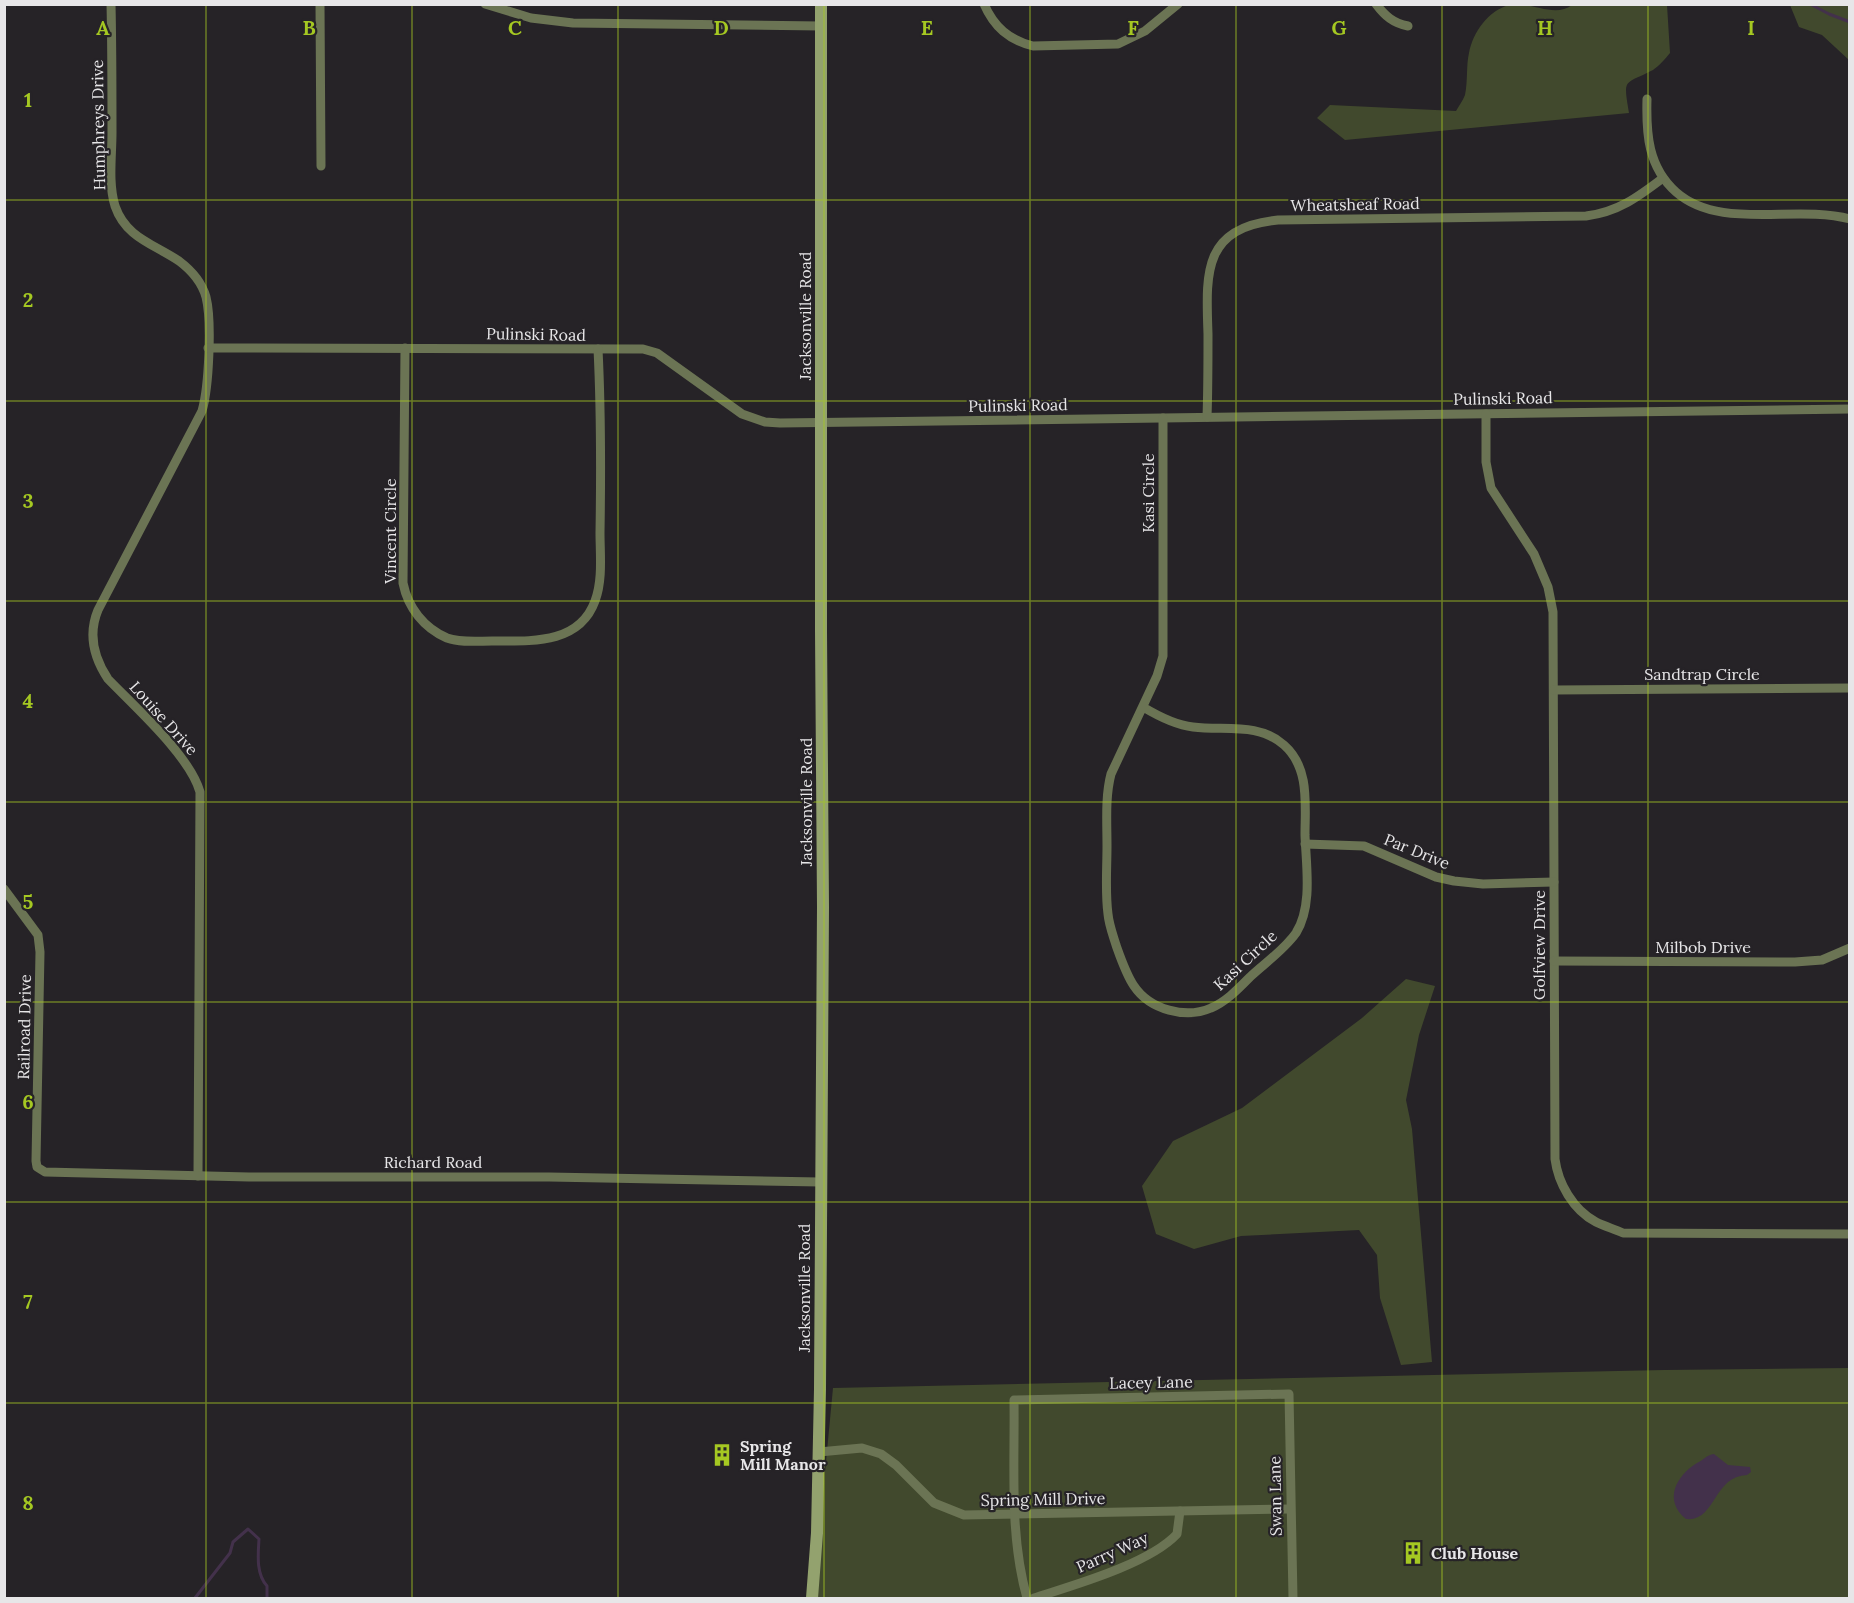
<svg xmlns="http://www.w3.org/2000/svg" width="1854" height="1603" viewBox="0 0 1854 1603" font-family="Lora,serif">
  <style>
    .green { fill: #41492d }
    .water { fill: #43314b }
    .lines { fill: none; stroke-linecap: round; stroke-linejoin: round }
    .stream { stroke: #43314b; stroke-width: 3 }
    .street { stroke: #6b7454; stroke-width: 9 }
    .secondary { stroke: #93a26e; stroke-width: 12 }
    .grid { fill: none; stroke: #a5c822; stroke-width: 1.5; stroke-opacity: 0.55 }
    .labels { text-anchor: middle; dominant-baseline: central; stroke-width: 4.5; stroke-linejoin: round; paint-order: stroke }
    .street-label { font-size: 16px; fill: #e7e6e8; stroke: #262327 }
    .poi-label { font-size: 16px; font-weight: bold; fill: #e7e6e8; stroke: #262327; text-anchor: start }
    .grid-label { font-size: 20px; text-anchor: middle; font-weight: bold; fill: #a5c822; stroke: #262327; stroke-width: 4.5; stroke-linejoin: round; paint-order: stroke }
  </style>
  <rect width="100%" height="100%" fill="#262327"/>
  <g class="green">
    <path d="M 1572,5 L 1667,5 L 1670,53 C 1665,59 1659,66 1653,70 C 1624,85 1623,77 1629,113 L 1345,140 L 1317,118 L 1330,105 L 1456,111 C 1459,106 1463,100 1465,95 C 1468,81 1466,66 1469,53 C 1473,32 1488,11 1509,5 C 1529,0 1554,19 1572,5 Z"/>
    <path d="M 1790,5 L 1849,5 L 1849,60 L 1822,35 L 1799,27 Z"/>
    <path d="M 1406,979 L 1435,986 L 1419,1035 L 1406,1100 L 1412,1129 L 1432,1362 L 1401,1365 L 1380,1298 L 1377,1255 L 1359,1230 L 1241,1236 L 1194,1249 L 1156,1234 L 1142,1186 L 1173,1141 L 1242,1108 L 1362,1018 Z"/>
    <path d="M 1849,1368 L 1849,1598 L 813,1598 L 833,1388 L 1664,1370 Z"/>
  </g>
  <path class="water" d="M 1714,1454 L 1728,1465 L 1750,1467 L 1751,1472 L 1747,1475 C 1713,1476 1716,1522 1686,1519 C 1663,1500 1676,1476 1697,1463 C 1704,1460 1706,1455 1714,1454 Z"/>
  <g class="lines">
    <g class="stream">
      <path d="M 1810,4 L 1829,14 L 1850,22"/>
      <path d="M 195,1598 L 230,1553 L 233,1542 L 248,1529 L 259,1539 C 258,1555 256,1574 267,1586 L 267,1598"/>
    </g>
    <g class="street">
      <path d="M 111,4 C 112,47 112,90 112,133 C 112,156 108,183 115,206 C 126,238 154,244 179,261 C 191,270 202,283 206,297 C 212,321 209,387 202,411 L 98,610 C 88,634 94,658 108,679 C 135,707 190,756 200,792 L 198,1176"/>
      <path d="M 320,4 L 321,166"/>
      <path d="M 485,4 L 531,18 L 573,23 L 821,26"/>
      <path d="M 984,4 C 994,27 1009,40 1033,46 L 1118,44 L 1145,31 L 1178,4"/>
      <path d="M 1376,4 C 1385,16 1393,23 1408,26"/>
      <path d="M 1647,99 C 1646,134 1648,167 1676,192 C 1720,231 1794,204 1850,219"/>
      <path d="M 208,348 L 643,349 L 657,353 L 742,414 L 765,422 L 780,423 L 1850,409"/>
      <path d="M 405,348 L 403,583 C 408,608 424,628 447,638 C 461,643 478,641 492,641 C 530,641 579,645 595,601 C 603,580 600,554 600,533 C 601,471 601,410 598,349"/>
      <path d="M 1486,414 L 1486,462 L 1491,488 L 1534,554 L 1548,587 L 1553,612 L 1555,1159 C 1558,1183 1573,1210 1596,1222 C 1604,1226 1614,1229 1623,1233 L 1850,1234"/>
      <path d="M 1207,417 C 1208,390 1208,362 1208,334 C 1206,274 1202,227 1278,220 L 1586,216 C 1618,212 1638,197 1663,178"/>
      <path d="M 1554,690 L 1850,688"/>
      <path d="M 1143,707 C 1158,716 1175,725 1193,727 C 1225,731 1258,722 1284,745 C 1310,768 1305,804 1305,835 C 1306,865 1313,906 1296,933 C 1284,950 1265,963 1250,977 C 1239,988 1226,1002 1211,1008 C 1186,1019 1150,1010 1134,986 C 1126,974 1121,959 1116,945 C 1113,935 1109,925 1108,914 C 1105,892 1107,869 1107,846 C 1107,822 1105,797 1111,774 L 1157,676 L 1163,656 L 1163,418"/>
      <path d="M 1305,844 L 1364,846 L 1436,877 L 1454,881 L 1483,884 L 1554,882"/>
      <path d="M 4,889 L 38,935 L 40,952 L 36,1161 L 37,1167 L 45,1172 L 249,1177 L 549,1177 L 820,1182"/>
      <path d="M 1554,961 L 1795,962 L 1822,960 L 1850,948"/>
      <path d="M 819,1452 L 862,1448 L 881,1454 L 896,1465 L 934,1503 L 964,1515 L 1290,1509"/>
      <path d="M 1027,1598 C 1009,1534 1015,1466 1014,1400 L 1289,1394 L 1293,1598"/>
      <path d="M 1034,1598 C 1074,1585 1149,1564 1177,1534 L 1180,1511"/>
    </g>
    <path class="secondary" d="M 812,1598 L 817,1533 L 820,1389 L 823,907 L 821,631 L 821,4"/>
  </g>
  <path class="grid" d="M 206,4 L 206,1598M 412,4 L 412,1598M 618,4 L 618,1598M 824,4 L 824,1598M 1030,4 L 1030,1598M 1236,4 L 1236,1598M 1442,4 L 1442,1598M 1648,4 L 1648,1598M 4,200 L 1850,200M 4,401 L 1850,401M 4,601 L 1850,601M 4,802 L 1850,802M 4,1002 L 1850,1002M 4,1202 L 1850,1202M 4,1403 L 1850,1403"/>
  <defs>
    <g id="building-bare" transform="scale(1.8)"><path d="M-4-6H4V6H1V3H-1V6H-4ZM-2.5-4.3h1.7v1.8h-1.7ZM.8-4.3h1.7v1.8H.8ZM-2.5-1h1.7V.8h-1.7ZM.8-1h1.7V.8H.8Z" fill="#a5c822" stroke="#262327" stroke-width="2.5" paint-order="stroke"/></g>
  </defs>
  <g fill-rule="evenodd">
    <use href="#building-bare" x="722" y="1455"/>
    <use href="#building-bare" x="1413" y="1553"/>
  </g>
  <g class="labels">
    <g class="street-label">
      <text transform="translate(98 125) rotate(-91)">Humphreys Drive</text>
      <text transform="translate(1355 204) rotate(-1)">Wheatsheaf Road</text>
      <text transform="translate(805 316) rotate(-90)">Jacksonville Road</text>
      <text transform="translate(536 334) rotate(1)">Pulinski Road</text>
      <text transform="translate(1503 398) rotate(-1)">Pulinski Road</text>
      <text transform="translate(1018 405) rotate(-1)">Pulinski Road</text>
      <text transform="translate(1148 493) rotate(-90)">Kasi Circle</text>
      <text transform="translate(390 531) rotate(-90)">Vincent Circle</text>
      <text x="1702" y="674">Sandtrap Circle</text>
      <text transform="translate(164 718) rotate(48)">Louise Drive</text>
      <text transform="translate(806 802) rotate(-90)">Jacksonville Road</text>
      <text transform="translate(1417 851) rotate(22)">Par Drive</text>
      <text transform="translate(1539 945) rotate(-90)">Golfview Drive</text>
      <text x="1703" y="947">Milbob Drive</text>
      <text transform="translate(1245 960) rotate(-43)">Kasi Circle</text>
      <text transform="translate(24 1027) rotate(-89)">Railroad Drive</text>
      <text x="433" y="1162">Richard Road</text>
      <text transform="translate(804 1288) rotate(-90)">Jacksonville Road</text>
      <text transform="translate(1151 1382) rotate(-1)">Lacey Lane</text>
      <text transform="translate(1275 1496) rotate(-91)">Swan Lane</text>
      <text transform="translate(1043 1499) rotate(-1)">Spring Mill Drive</text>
      <text transform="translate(1112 1552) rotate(-24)">Parry Way</text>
    </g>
    <g class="poi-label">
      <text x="740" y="1446">Spring<tspan x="740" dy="18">Mill Manor</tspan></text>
      <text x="1431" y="1553">Club House</text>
    </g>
  </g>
  <g class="grid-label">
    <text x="103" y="35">A</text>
    <text x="309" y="35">B</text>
    <text x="515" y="35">C</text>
    <text x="721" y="35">D</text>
    <text x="927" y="35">E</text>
    <text x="1133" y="35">F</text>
    <text x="1339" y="35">G</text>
    <text x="1545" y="35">H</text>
    <text x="1751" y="35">I</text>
    <text x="28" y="107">1</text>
    <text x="28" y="307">2</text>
    <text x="28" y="508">3</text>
    <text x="28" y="708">4</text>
    <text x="28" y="909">5</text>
    <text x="28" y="1109">6</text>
    <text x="28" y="1309">7</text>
    <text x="28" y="1510">8</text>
  </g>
  <rect width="1854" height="1603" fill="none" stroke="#e7e6e8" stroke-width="12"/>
</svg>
